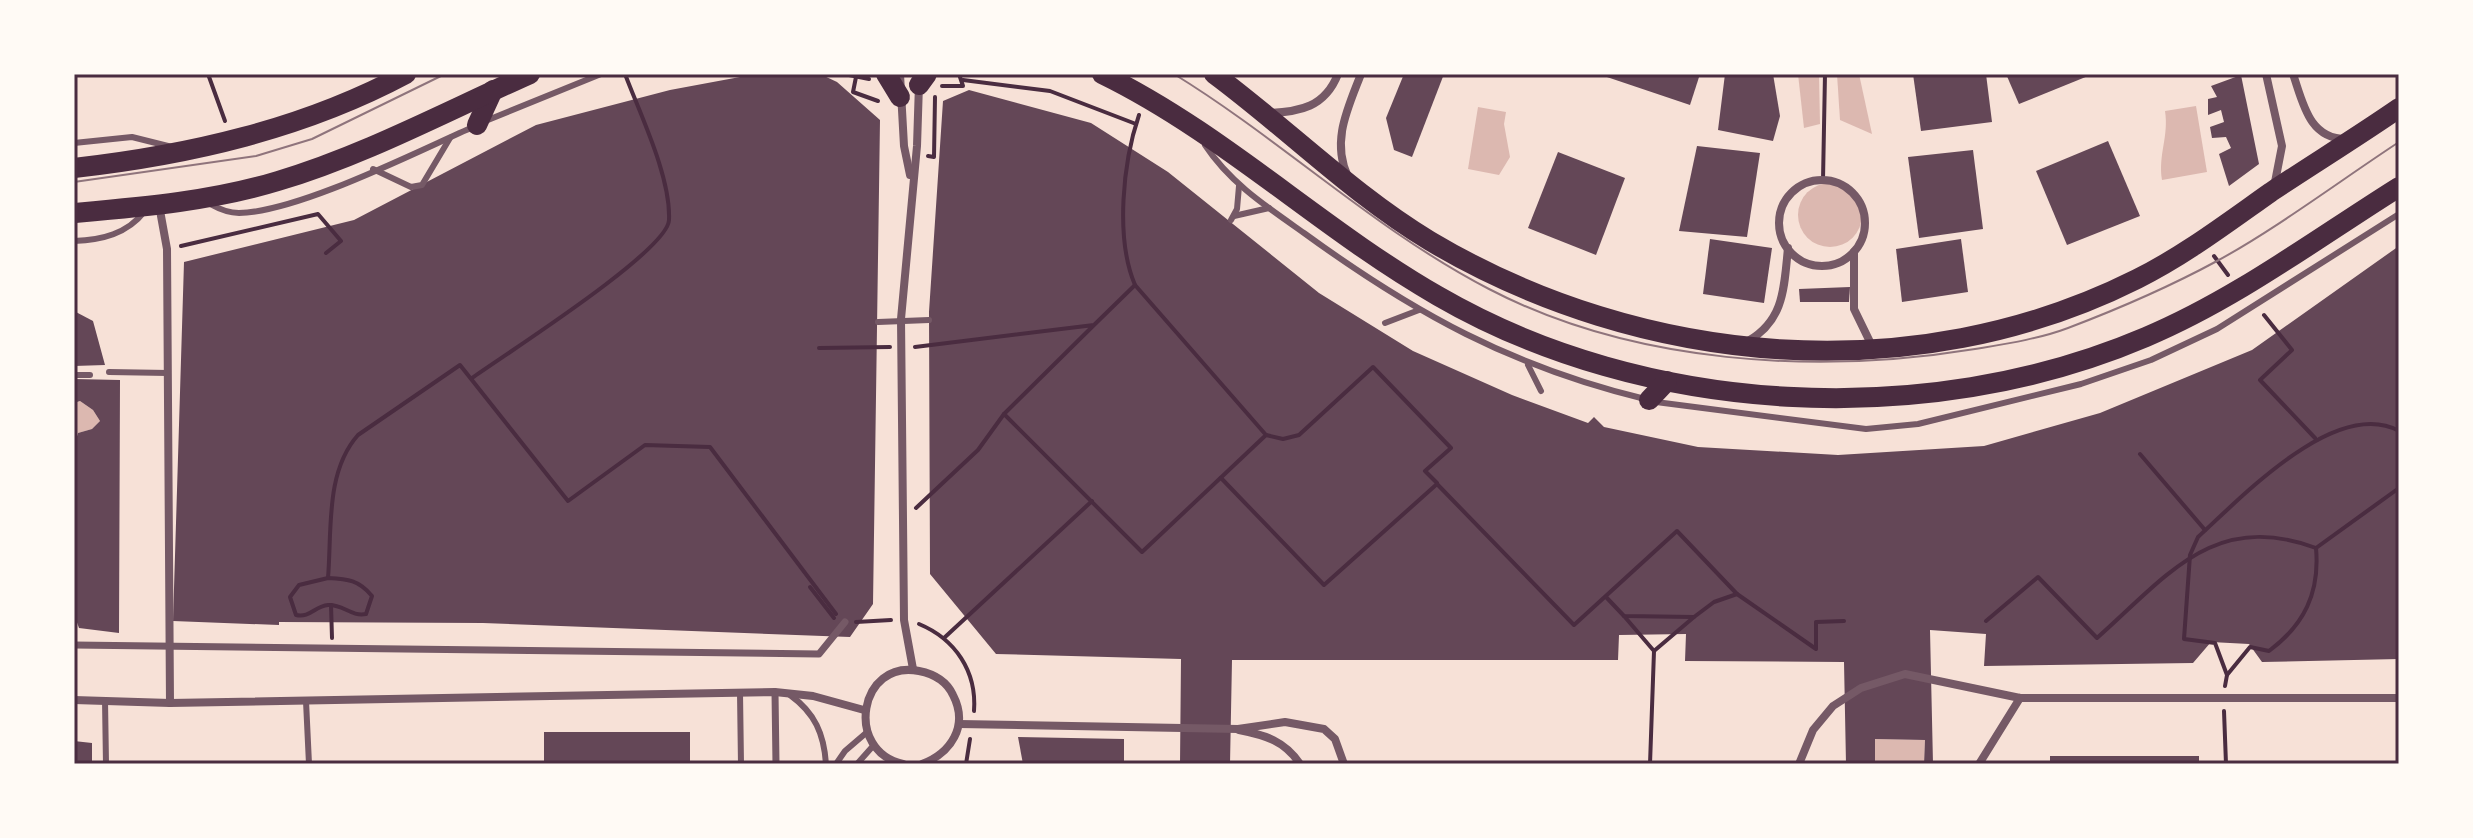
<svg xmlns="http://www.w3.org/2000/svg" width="2473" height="838" viewBox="0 0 2473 838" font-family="Montserrat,sans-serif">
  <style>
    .water { fill: #dcb8b0 }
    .building { fill: #644757 }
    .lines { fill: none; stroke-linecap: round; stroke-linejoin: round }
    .path { stroke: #4a2c40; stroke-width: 4 }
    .service { stroke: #755966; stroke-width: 6 }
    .pedestrian { stroke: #755966; stroke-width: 7 }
    .minor { stroke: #755966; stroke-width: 8 }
    .primary { stroke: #4a2c40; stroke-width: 20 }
    .tram { stroke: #8f747c; stroke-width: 2 }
    .neatline { fill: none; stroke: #4a2c40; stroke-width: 3 }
  </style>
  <rect width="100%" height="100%" fill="#f7e1d7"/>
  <g class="water">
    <path d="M 1798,74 L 1819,74 L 1820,124 L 1804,128 Z"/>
    <path d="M 1837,74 L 1859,74 L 1872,134 L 1840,120 Z"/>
    <path d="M 2196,106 L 2207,172 L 2162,180 C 2158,154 2169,137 2165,111 Z"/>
    <path d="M 1478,107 L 1506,112 L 1504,124 L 1510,157 L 1499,175 L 1468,169 Z"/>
    <circle cx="1830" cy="215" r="32"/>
    <path d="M 80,401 L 93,410 L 100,421 L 92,429 L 78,433 L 74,446 L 74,403 Z"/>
    <path d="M 1875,739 L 1925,740 L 1924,764 L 1875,764 Z"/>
  </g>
  <g class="building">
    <path d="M 756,74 L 820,74 L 837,82 L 880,120 L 873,604 L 850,637 L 483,623 L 279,622 L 279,625 L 173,621 L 184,262 L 354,220 L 536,125 L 670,90 Z"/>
    <path d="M 1404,74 L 1444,74 L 1412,157 L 1394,150 L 1386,118 Z"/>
    <path d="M 1598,74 L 1700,74 L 1690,105 Z"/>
    <path d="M 1725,74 L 1773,74 L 1780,116 L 1773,141 L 1718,130 Z"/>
    <path d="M 1913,74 L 1986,74 L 1992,122 L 1921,131 Z"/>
    <path d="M 2006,74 L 2093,74 L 2019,104 Z"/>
    <path d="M 2241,75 L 2259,164 L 2229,186 L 2219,154 L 2231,148 L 2226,137 L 2212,138 L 2210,127 L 2224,122 L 2221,110 L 2208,115 L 2208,99 L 2217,97 L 2211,86 Z"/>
    <path d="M 969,90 L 1091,123 L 1168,172 L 1319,293 L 1413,351 L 1512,395 L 1588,423 L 1594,417 L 1604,427 L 1698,447 L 1838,455 L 1984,446 L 2100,413 L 2252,350 L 2399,246 L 2399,659 L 2262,662 L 2249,644 L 2211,642 L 2193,663 L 1984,666 L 1986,634 L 1930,630 L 1933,764 L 1924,764 L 1925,740 L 1875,739 L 1875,764 L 1846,764 L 1844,662 L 1685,661 L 1686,634 L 1619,635 L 1618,660 L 1232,660 L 1230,764 L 1180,764 L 1181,659 L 996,654 L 930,574 L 929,312 L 943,101 Z"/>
    <path d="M 2108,141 L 2140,216 L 2067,245 L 2036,171 Z"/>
    <path d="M 1697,146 L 1760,153 L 1747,237 L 1679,231 Z"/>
    <path d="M 1973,150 L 1983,229 L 1919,238 L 1908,157 Z"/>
    <path d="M 1558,152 L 1625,178 L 1596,255 L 1528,228 Z"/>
    <path d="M 1710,239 L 1772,248 L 1764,303 L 1703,294 Z"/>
    <path d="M 1961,239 L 1968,292 L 1902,302 L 1896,249 Z"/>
    <path d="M 1850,287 L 1849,302 L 1800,302 L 1799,289 Z"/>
    <path d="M 74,311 L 93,321 L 105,365 L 74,366 Z"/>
    <path d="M 74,379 L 120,380 L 119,633 L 79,628 L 74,614 L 74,446 L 78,433 L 92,429 L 100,421 L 93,410 L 80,401 L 74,403 Z"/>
    <rect x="544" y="732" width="146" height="32"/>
    <path d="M 1018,737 L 1124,739 L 1124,764 L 1023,764 Z"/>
    <path d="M 74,741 L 92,743 L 92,764 L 74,764 Z"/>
    <rect x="2050" y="756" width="149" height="8"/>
  </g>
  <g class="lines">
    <g class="path">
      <path d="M 208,74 L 225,121"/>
      <path d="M 844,74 L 869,79"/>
      <path d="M 856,77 L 853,92 L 878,101"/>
      <path d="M 963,80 L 1050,91 L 1136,124"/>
      <path d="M 942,86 L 963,86 L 959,74"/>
      <path d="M 928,156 L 934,157 L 935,97"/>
      <path d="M 1823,180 L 1825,74"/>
      <path d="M 181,246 L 318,214 L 341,241 L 326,253"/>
      <path d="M 2214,256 L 2228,275"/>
      <path d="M 1135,285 C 1115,238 1123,162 1139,115"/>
      <path d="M 2264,315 L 2292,350 L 2260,380 L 2315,438"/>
      <path d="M 915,347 L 1094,325 L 1004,414 L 1142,552 L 1266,435 L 1135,285 L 1094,325"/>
      <path d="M 819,348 L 890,347"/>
      <path d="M 472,378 C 504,355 668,251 669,220 C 671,177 640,114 625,74"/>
      <path d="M 1266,435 L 1283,439 L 1299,435 L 1373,367 L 1451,448 L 1425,471 L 1437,483"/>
      <path d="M 2140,454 L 2205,530"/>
      <path d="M 1221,478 L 1324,585 L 1437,484 L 1574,625 L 1677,531 L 1737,594"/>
      <path d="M 916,508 L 978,450 L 1004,414"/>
      <path d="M 328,578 C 332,531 325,472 358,435 L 460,365 L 568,501 L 645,445 L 710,447 L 836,614"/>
      <path d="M 328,578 C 348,579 359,580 372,596 L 366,614 C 351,617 343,604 328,605 C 315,606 310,618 296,615 L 290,597 L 299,585 Z"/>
      <path d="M 810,587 L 834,618"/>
      <path d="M 1606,597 L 1624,616 L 1694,617 L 1714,602 L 1737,594 L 1816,649 L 1816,622 L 1844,621"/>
      <path d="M 331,605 L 332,638"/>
      <path d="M 1624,616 L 1654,651 L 1650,764"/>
      <path d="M 1986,621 L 2038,577 L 2097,638 C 2167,576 2214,510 2316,548 L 2399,488"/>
      <path d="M 856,622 L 891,620"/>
      <path d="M 919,624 C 955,639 977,671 974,711"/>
      <path d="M 944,638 L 1092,501"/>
      <path d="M 1654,651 L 1694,617"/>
      <path d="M 2227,675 L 2250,647 L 2269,651 C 2304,625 2320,593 2316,548"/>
      <path d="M 2225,686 L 2227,675 L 2215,643 L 2184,639 L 2190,555 L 2198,537 C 2242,497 2336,397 2399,431"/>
      <path d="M 2224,711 L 2226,764"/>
      <path d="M 966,764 L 970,739"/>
    </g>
    <g class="service">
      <path d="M 483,122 L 601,74"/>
      <path d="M 74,143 L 132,137 L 172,147"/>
      <path d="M 1205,145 C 1230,183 1267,207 1304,233 C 1414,313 1512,367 1645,399"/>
      <path d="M 373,169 L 411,187 L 422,185 L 450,138"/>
      <path d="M 210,204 C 219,209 229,213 239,213 C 298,212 416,152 473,127"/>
      <path d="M 1234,216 L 1269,208"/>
      <path d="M 1231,220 L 1237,209 L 1239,186"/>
      <path d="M 74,241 C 102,240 127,234 145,211"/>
      <path d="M 878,322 L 929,320"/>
      <path d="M 1385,323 L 1419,310"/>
      <path d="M 1528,365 L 1541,391"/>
      <path d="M 109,372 L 168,373"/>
      <path d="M 74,375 L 90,375"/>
      <path d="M 1656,402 L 1866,429 L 1918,424 L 2081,384 L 2151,360 L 2217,329 L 2399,214"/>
      <path d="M 740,693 L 741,764"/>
      <path d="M 790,695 C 815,713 824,734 826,764"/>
      <path d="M 105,700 L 106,764"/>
      <path d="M 306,701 L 309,764"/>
      <path d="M 836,764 L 845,751 L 866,733"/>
      <path d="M 857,764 L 873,746"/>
    </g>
    <g class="pedestrian">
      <path d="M 74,645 L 819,654 L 845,622"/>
      <path d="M 775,692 L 776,764"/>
    </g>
    <g class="minor">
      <path d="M 900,74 L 904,146 L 910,175"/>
      <path d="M 2266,74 L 2282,146 L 2275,182"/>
      <path d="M 2293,74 C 2303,103 2309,139 2346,139"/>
      <path d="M 1268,113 C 1300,112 1325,107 1338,74"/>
      <path d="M 1348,177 C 1331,141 1348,108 1361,74"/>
      <circle cx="1822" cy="223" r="43"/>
      <path d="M 159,205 L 167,249 L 170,703"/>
      <path d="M 1854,252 L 1854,309 L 1872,346"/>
      <path d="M 1748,341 C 1785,320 1784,286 1788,248"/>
      <path d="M 913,669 L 904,620 L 901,319 L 917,146 L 919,84"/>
      <path d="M 74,700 L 170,703 L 775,692 L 813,696 L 864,710"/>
      <path d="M 959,724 L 1238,729 L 1285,722 L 1324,729 L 1335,739 L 1344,764"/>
      <path d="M 1239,730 C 1265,735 1285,741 1300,764"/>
      <path d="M 903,764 C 844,751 859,659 919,671 C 934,674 947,682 953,695 C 969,726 951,753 922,764"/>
      <path d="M 1799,764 L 1813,730 L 1833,706 L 1861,688 L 1905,674 L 2020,698 L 2399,698"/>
      <path d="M 1979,764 L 2020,698"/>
    </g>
    <g class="primary">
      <path d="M 886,74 L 900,97"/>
      <path d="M 1102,74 C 1223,133 1321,229 1438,296 C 1645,416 1926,431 2146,337 C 2236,299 2316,239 2399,187"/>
      <path d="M 1214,74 C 1287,128 1352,194 1430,241 C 1642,367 1914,391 2137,279 C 2185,255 2227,223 2271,192 C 2313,164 2357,137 2399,108"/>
      <path d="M 919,85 L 927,74"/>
      <path d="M 477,125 L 493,90"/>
      <path d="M 74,168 C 189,155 303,129 406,74"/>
      <path d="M 74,213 C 142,207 213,201 278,181 C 365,155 447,111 530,74"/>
      <path d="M 1649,400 L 1667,381"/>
    </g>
    <g class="tram">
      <path d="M 1174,74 C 1283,141 1375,230 1489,289 C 1633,364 1816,375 1975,349 C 2005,344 2039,339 2068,328 C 2118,309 2169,287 2217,261 C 2276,229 2341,180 2399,142"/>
      <path d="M 74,182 L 256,156 L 312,139 L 445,74"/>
    </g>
  </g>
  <rect width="2473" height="838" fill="none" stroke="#fffaf5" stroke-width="152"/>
  <rect x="76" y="76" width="2321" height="686" class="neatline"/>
</svg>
